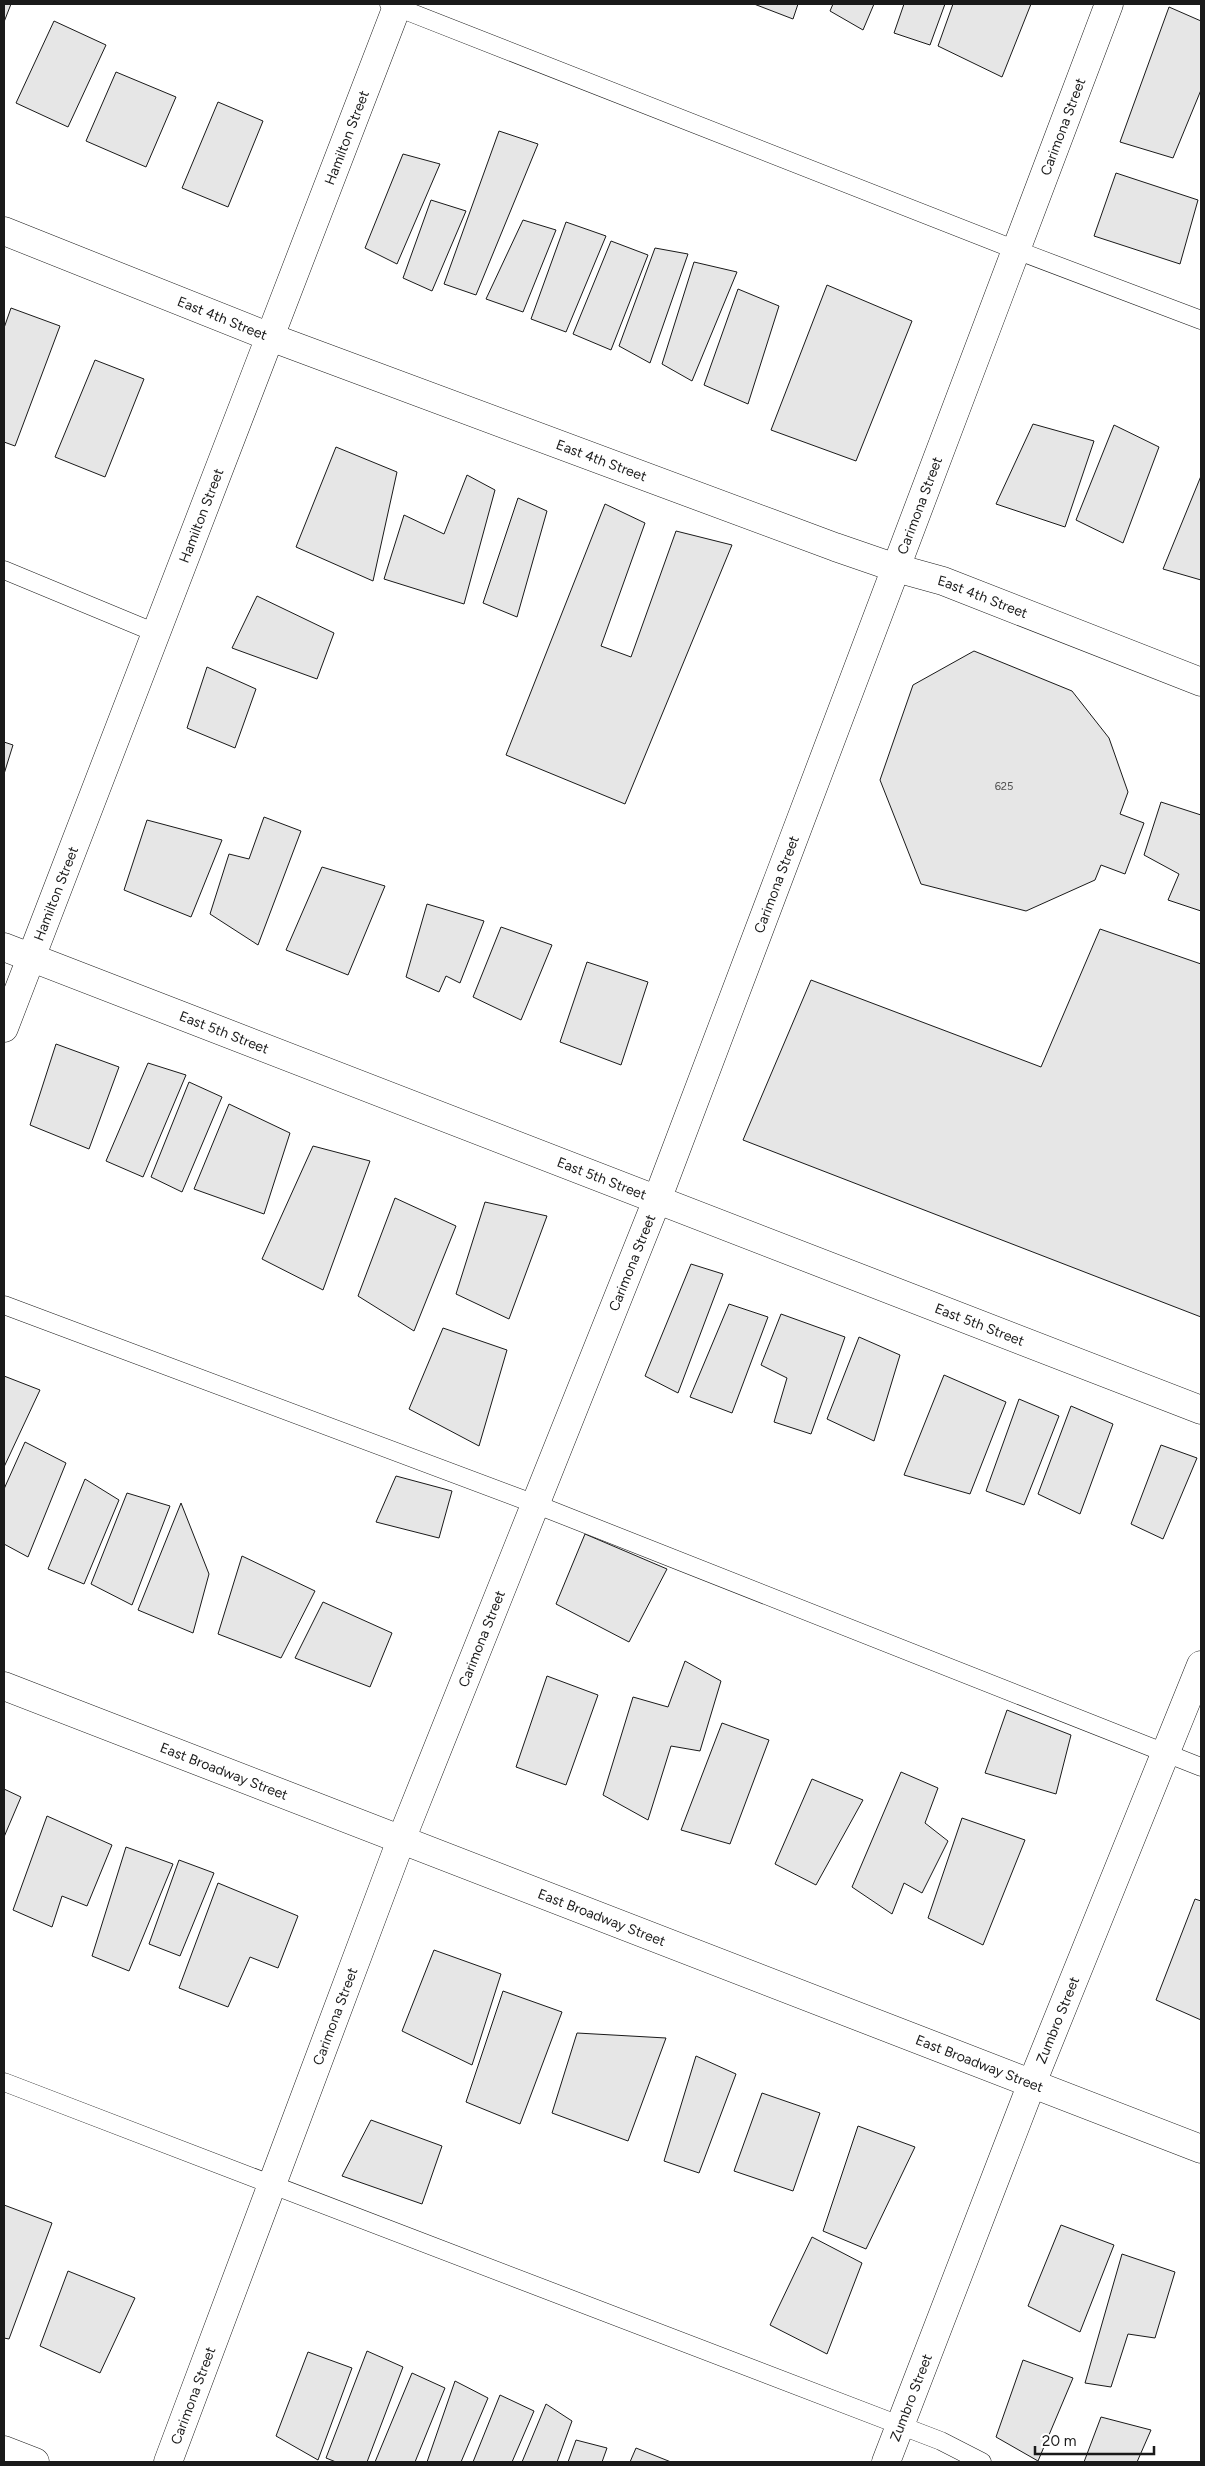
<svg xmlns="http://www.w3.org/2000/svg" width="1205" height="2466" viewBox="0 0 1205 2466" font-family="Figtree,sans-serif">
  <style>
    .building { fill: #e6e6e6; stroke: #1a1a1a }
    .lines { fill: none; stroke-linecap: round; stroke-linejoin: round }
    .lane-casing { stroke: #1a1a1a; stroke-width: 19 }
    .street-casing { stroke: #1a1a1a; stroke-width: 29 }
    .secondary-casing { stroke: #1a1a1a; stroke-width: 29 }
    .lane { stroke: #fff; stroke-width: 18 }
    .street { stroke: #fff; stroke-width: 28 }
    .secondary { stroke: #fff; stroke-width: 28 }
    .labels { text-anchor: middle; dominant-baseline: central; stroke-width: 4; stroke-linejoin: round; paint-order: stroke }
    .number-label { font-size: 11px; fill: #4d4d4d }
    .street-label { font-size: 14px; fill: #1a1a1a; stroke: #fff }
  </style>
  <rect width="100%" height="100%" fill="#fff"/>
  <g class="building">
    <path d="M 4,4 L 11,4 L 4,22 Z"/>
    <path d="M 754,4 L 798,4 L 793,19 Z"/>
    <path d="M 833,4 L 874,4 L 863,30 L 830,11 Z"/>
    <path d="M 904,4 L 945,4 L 930,45 L 894,33 Z"/>
    <path d="M 953,4 L 1031,4 L 1002,77 L 938,46 Z"/>
    <path d="M 1169,7 L 1201,21 L 1201,90 L 1173,158 L 1120,142 Z"/>
    <path d="M 54,21 L 106,45 L 68,127 L 16,103 Z"/>
    <path d="M 116,72 L 176,97 L 146,167 L 86,141 Z"/>
    <path d="M 218,102 L 263,121 L 228,207 L 182,188 Z"/>
    <path d="M 499,131 L 538,144 L 476,295 L 444,284 Z"/>
    <path d="M 403,154 L 440,164 L 397,264 L 365,248 Z"/>
    <path d="M 1116,173 L 1198,200 L 1180,264 L 1094,236 Z"/>
    <path d="M 431,200 L 466,211 L 432,291 L 403,278 Z"/>
    <path d="M 523,220 L 556,230 L 523,312 L 486,299 Z"/>
    <path d="M 566,222 L 606,236 L 566,332 L 531,319 Z"/>
    <path d="M 611,241 L 648,255 L 611,350 L 573,334 Z"/>
    <path d="M 655,248 L 688,254 L 650,363 L 619,346 Z"/>
    <path d="M 694,262 L 737,272 L 692,381 L 662,364 Z"/>
    <path d="M 827,285 L 912,321 L 856,461 L 771,430 Z"/>
    <path d="M 738,289 L 779,306 L 748,404 L 704,385 Z"/>
    <path d="M 11,308 L 60,326 L 15,446 L 4,442 L 4,328 Z"/>
    <path d="M 95,360 L 144,379 L 105,477 L 55,457 Z"/>
    <path d="M 1033,424 L 1094,441 L 1065,527 L 996,504 Z"/>
    <path d="M 1114,425 L 1159,447 L 1123,543 L 1076,520 Z"/>
    <path d="M 336,447 L 397,472 L 373,581 L 296,547 Z"/>
    <path d="M 467,475 L 495,490 L 464,604 L 384,579 L 404,515 L 444,534 Z"/>
    <path d="M 1201,476 L 1201,580 L 1163,569 Z"/>
    <path d="M 518,498 L 547,511 L 517,617 L 483,603 Z"/>
    <path d="M 605,504 L 645,523 L 601,646 L 631,657 L 676,531 L 732,545 L 625,804 L 506,755 Z"/>
    <path d="M 257,596 L 334,633 L 317,679 L 232,648 Z"/>
    <path d="M 974,651 L 1072,691 L 1109,738 L 1128,792 L 1120,814 L 1144,823 L 1125,874 L 1101,865 L 1095,880 L 1026,911 L 921,884 L 880,780 L 913,685 Z"/>
    <path d="M 207,667 L 256,689 L 235,748 L 187,728 Z"/>
    <path d="M 4,742 L 13,745 L 4,774 Z"/>
    <path d="M 1161,802 L 1201,815 L 1201,911 L 1168,900 L 1179,874 L 1144,855 Z"/>
    <path d="M 264,817 L 301,831 L 258,945 L 210,914 L 229,854 L 249,859 Z"/>
    <path d="M 147,820 L 222,840 L 191,917 L 124,890 Z"/>
    <path d="M 322,867 L 385,886 L 348,975 L 286,950 Z"/>
    <path d="M 427,904 L 484,921 L 460,983 L 446,976 L 439,992 L 406,977 Z"/>
    <path d="M 501,927 L 552,945 L 521,1020 L 473,997 Z"/>
    <path d="M 1100,929 L 1201,964 L 1201,1317 L 743,1140 L 811,980 L 1041,1067 Z"/>
    <path d="M 587,962 L 648,982 L 621,1065 L 560,1042 Z"/>
    <path d="M 56,1044 L 119,1067 L 89,1149 L 30,1125 Z"/>
    <path d="M 148,1063 L 186,1075 L 143,1177 L 106,1161 Z"/>
    <path d="M 189,1082 L 222,1097 L 182,1192 L 151,1177 Z"/>
    <path d="M 229,1104 L 290,1133 L 264,1214 L 194,1189 Z"/>
    <path d="M 313,1146 L 370,1161 L 323,1290 L 262,1259 Z"/>
    <path d="M 395,1198 L 456,1226 L 414,1331 L 358,1296 Z"/>
    <path d="M 485,1202 L 547,1216 L 509,1319 L 456,1294 Z"/>
    <path d="M 691,1264 L 723,1274 L 678,1393 L 645,1376 Z"/>
    <path d="M 729,1304 L 768,1317 L 732,1413 L 690,1397 Z"/>
    <path d="M 781,1314 L 845,1337 L 811,1434 L 774,1422 L 787,1378 L 761,1365 Z"/>
    <path d="M 443,1328 L 507,1350 L 479,1446 L 409,1409 Z"/>
    <path d="M 859,1337 L 900,1355 L 874,1441 L 827,1419 Z"/>
    <path d="M 944,1375 L 1006,1402 L 970,1494 L 904,1475 Z"/>
    <path d="M 4,1376 L 40,1390 L 4,1467 Z"/>
    <path d="M 1019,1399 L 1059,1416 L 1024,1505 L 986,1491 Z"/>
    <path d="M 1071,1406 L 1113,1424 L 1080,1514 L 1038,1494 Z"/>
    <path d="M 25,1442 L 66,1463 L 28,1557 L 4,1544 L 4,1489 Z"/>
    <path d="M 1161,1445 L 1197,1458 L 1163,1539 L 1131,1524 Z"/>
    <path d="M 396,1476 L 452,1491 L 439,1538 L 376,1522 Z"/>
    <path d="M 85,1479 L 119,1500 L 84,1584 L 48,1569 Z"/>
    <path d="M 127,1493 L 170,1506 L 132,1605 L 91,1584 Z"/>
    <path d="M 181,1503 L 209,1574 L 193,1633 L 138,1610 Z"/>
    <path d="M 585,1534 L 667,1569 L 629,1642 L 556,1604 Z"/>
    <path d="M 242,1556 L 315,1591 L 281,1658 L 218,1634 Z"/>
    <path d="M 323,1602 L 392,1633 L 370,1687 L 295,1658 Z"/>
    <path d="M 685,1661 L 721,1681 L 700,1751 L 671,1746 L 648,1820 L 603,1795 L 633,1697 L 668,1707 Z"/>
    <path d="M 547,1676 L 598,1695 L 566,1785 L 516,1767 Z"/>
    <path d="M 1007,1710 L 1071,1735 L 1056,1794 L 985,1773 Z"/>
    <path d="M 722,1723 L 769,1740 L 730,1844 L 681,1830 Z"/>
    <path d="M 901,1772 L 938,1788 L 925,1823 L 948,1841 L 922,1893 L 904,1883 L 892,1914 L 852,1887 Z"/>
    <path d="M 812,1779 L 863,1800 L 816,1885 L 775,1864 Z"/>
    <path d="M 4,1789 L 21,1797 L 4,1837 Z"/>
    <path d="M 47,1816 L 112,1845 L 87,1906 L 62,1896 L 52,1927 L 13,1910 Z"/>
    <path d="M 962,1818 L 1025,1840 L 983,1945 L 928,1918 Z"/>
    <path d="M 126,1847 L 173,1864 L 129,1971 L 92,1956 Z"/>
    <path d="M 179,1860 L 214,1873 L 180,1956 L 149,1944 Z"/>
    <path d="M 218,1883 L 298,1916 L 278,1968 L 250,1957 L 228,2007 L 179,1988 Z"/>
    <path d="M 1195,1899 L 1201,1901 L 1201,2020 L 1156,2000 Z"/>
    <path d="M 434,1950 L 501,1974 L 472,2065 L 402,2031 Z"/>
    <path d="M 503,1991 L 562,2012 L 520,2124 L 466,2102 Z"/>
    <path d="M 577,2033 L 666,2038 L 628,2141 L 552,2113 Z"/>
    <path d="M 696,2056 L 736,2074 L 699,2173 L 664,2161 Z"/>
    <path d="M 762,2093 L 820,2113 L 793,2191 L 734,2171 Z"/>
    <path d="M 371,2120 L 442,2146 L 422,2204 L 342,2176 Z"/>
    <path d="M 858,2126 L 915,2147 L 866,2249 L 823,2231 Z"/>
    <path d="M 4,2205 L 52,2223 L 9,2339 L 4,2338 Z"/>
    <path d="M 1061,2225 L 1114,2245 L 1080,2332 L 1028,2306 Z"/>
    <path d="M 812,2237 L 862,2263 L 827,2354 L 770,2325 Z"/>
    <path d="M 1122,2254 L 1175,2272 L 1155,2338 L 1128,2334 L 1111,2387 L 1085,2383 Z"/>
    <path d="M 68,2271 L 135,2298 L 100,2373 L 40,2346 Z"/>
    <path d="M 367,2351 L 403,2367 L 367,2462 L 336,2462 L 326,2458 Z"/>
    <path d="M 308,2352 L 352,2368 L 318,2460 L 276,2436 Z"/>
    <path d="M 1023,2360 L 1073,2378 L 1038,2461 L 996,2437 Z"/>
    <path d="M 412,2373 L 445,2388 L 415,2462 L 375,2462 Z"/>
    <path d="M 455,2381 L 488,2398 L 461,2462 L 427,2462 Z"/>
    <path d="M 500,2395 L 534,2411 L 512,2462 L 473,2462 Z"/>
    <path d="M 546,2404 L 572,2421 L 557,2462 L 522,2462 Z"/>
    <path d="M 1101,2417 L 1151,2430 L 1137,2462 L 1084,2462 Z"/>
    <path d="M 576,2440 L 607,2448 L 602,2462 L 568,2462 Z"/>
    <path d="M 636,2448 L 671,2462 L 630,2462 Z"/>
  </g>
  <g class="lines">
    <g class="lane-casing">
      <g id="lane">
        <path d="M 389,4 L 1016,250 L 1201,320"/>
        <path d="M 4,570 L 156,633"/>
        <path d="M 4,1305 L 535,1504 L 1201,1767"/>
        <path d="M 4,2082 L 941,2441 L 982,2462"/>
      </g>
    </g>
    <g class="street-casing">
      <g id="street">
        <path id="s1" d="M 4,231 L 270,337 L 835,547 L 896,568 L 943,581 L 1201,682"/>
        <path d="M 4,2450 L 35,2462"/>
        <path id="s2" d="M 168,2462 L 401,1840 L 657,1200 L 1109,4"/>
        <path id="s3" d="M 886,2462 L 1032,2083 L 1201,1665"/>
      </g>
    </g>
    <g class="secondary-casing">
      <g id="secondary">
        <path id="s4" d="M 4,947 L 1201,1410"/>
        <path id="s5" d="M 4,1028 L 398,4"/>
        <path id="s6" d="M 4,1686 L 1201,2149"/>
      </g>
    </g>
    <use href="#lane" class="lane"/>
    <use href="#street" class="street"/>
    <use href="#secondary" class="secondary"/>
  </g>
  <g class="labels">
    <g class="number-label">
      <text x="1004" y="786">625</text>
    </g>
    <g class="street-label">
      <text stroke="none"><textPath href="#s2" startOffset="2501">Carimona Street</textPath></text>
      <text stroke="none"><textPath href="#s5" startOffset="954">Hamilton Street</textPath></text>
      <text stroke="none"><textPath href="#s1" startOffset="235">East 4th Street</textPath></text>
      <text stroke="none"><textPath href="#s1" startOffset="640">East 4th Street</textPath></text>
      <text stroke="none"><textPath href="#s2" startOffset="2096">Carimona Street</textPath></text>
      <text stroke="none"><textPath href="#s5" startOffset="549">Hamilton Street</textPath></text>
      <text stroke="none"><textPath href="#s1" startOffset="1045">East 4th Street</textPath></text>
      <text stroke="none"><textPath href="#s2" startOffset="1691">Carimona Street</textPath></text>
      <text stroke="none"><textPath href="#s5" startOffset="144">Hamilton Street</textPath></text>
      <text stroke="none"><textPath href="#s4" startOffset="236">East 5th Street</textPath></text>
      <text stroke="none"><textPath href="#s4" startOffset="641">East 5th Street</textPath></text>
      <text stroke="none"><textPath href="#s2" startOffset="1286">Carimona Street</textPath></text>
      <text stroke="none"><textPath href="#s4" startOffset="1046">East 5th Street</textPath></text>
      <text stroke="none"><textPath href="#s2" startOffset="881">Carimona Street</textPath></text>
      <text stroke="none"><textPath href="#s6" startOffset="236">East Broadway Street</textPath></text>
      <text stroke="none"><textPath href="#s6" startOffset="641">East Broadway Street</textPath></text>
      <text stroke="none"><textPath href="#s2" startOffset="476">Carimona Street</textPath></text>
      <text stroke="none"><textPath href="#s3" startOffset="474">Zumbro Street</textPath></text>
      <text stroke="none"><textPath href="#s6" startOffset="1046">East Broadway Street</textPath></text>
      <text stroke="none"><textPath href="#s2" startOffset="71">Carimona Street</textPath></text>
      <text stroke="none"><textPath href="#s3" startOffset="69">Zumbro Street</textPath></text>
    </g>
  </g>
  <rect width="1205" height="2466" fill="none" stroke="#1a1a1a" stroke-width="10"/>
  <path d="M1035 2446v8h119v-8" fill="none" stroke="#1a1a1a" stroke-width="2.5"/>
  <text x="1042" y="2446" font-size="15" fill="#1a1a1a" stroke="#ffffff" stroke-width="4" paint-order="stroke">20 m</text>
</svg>
